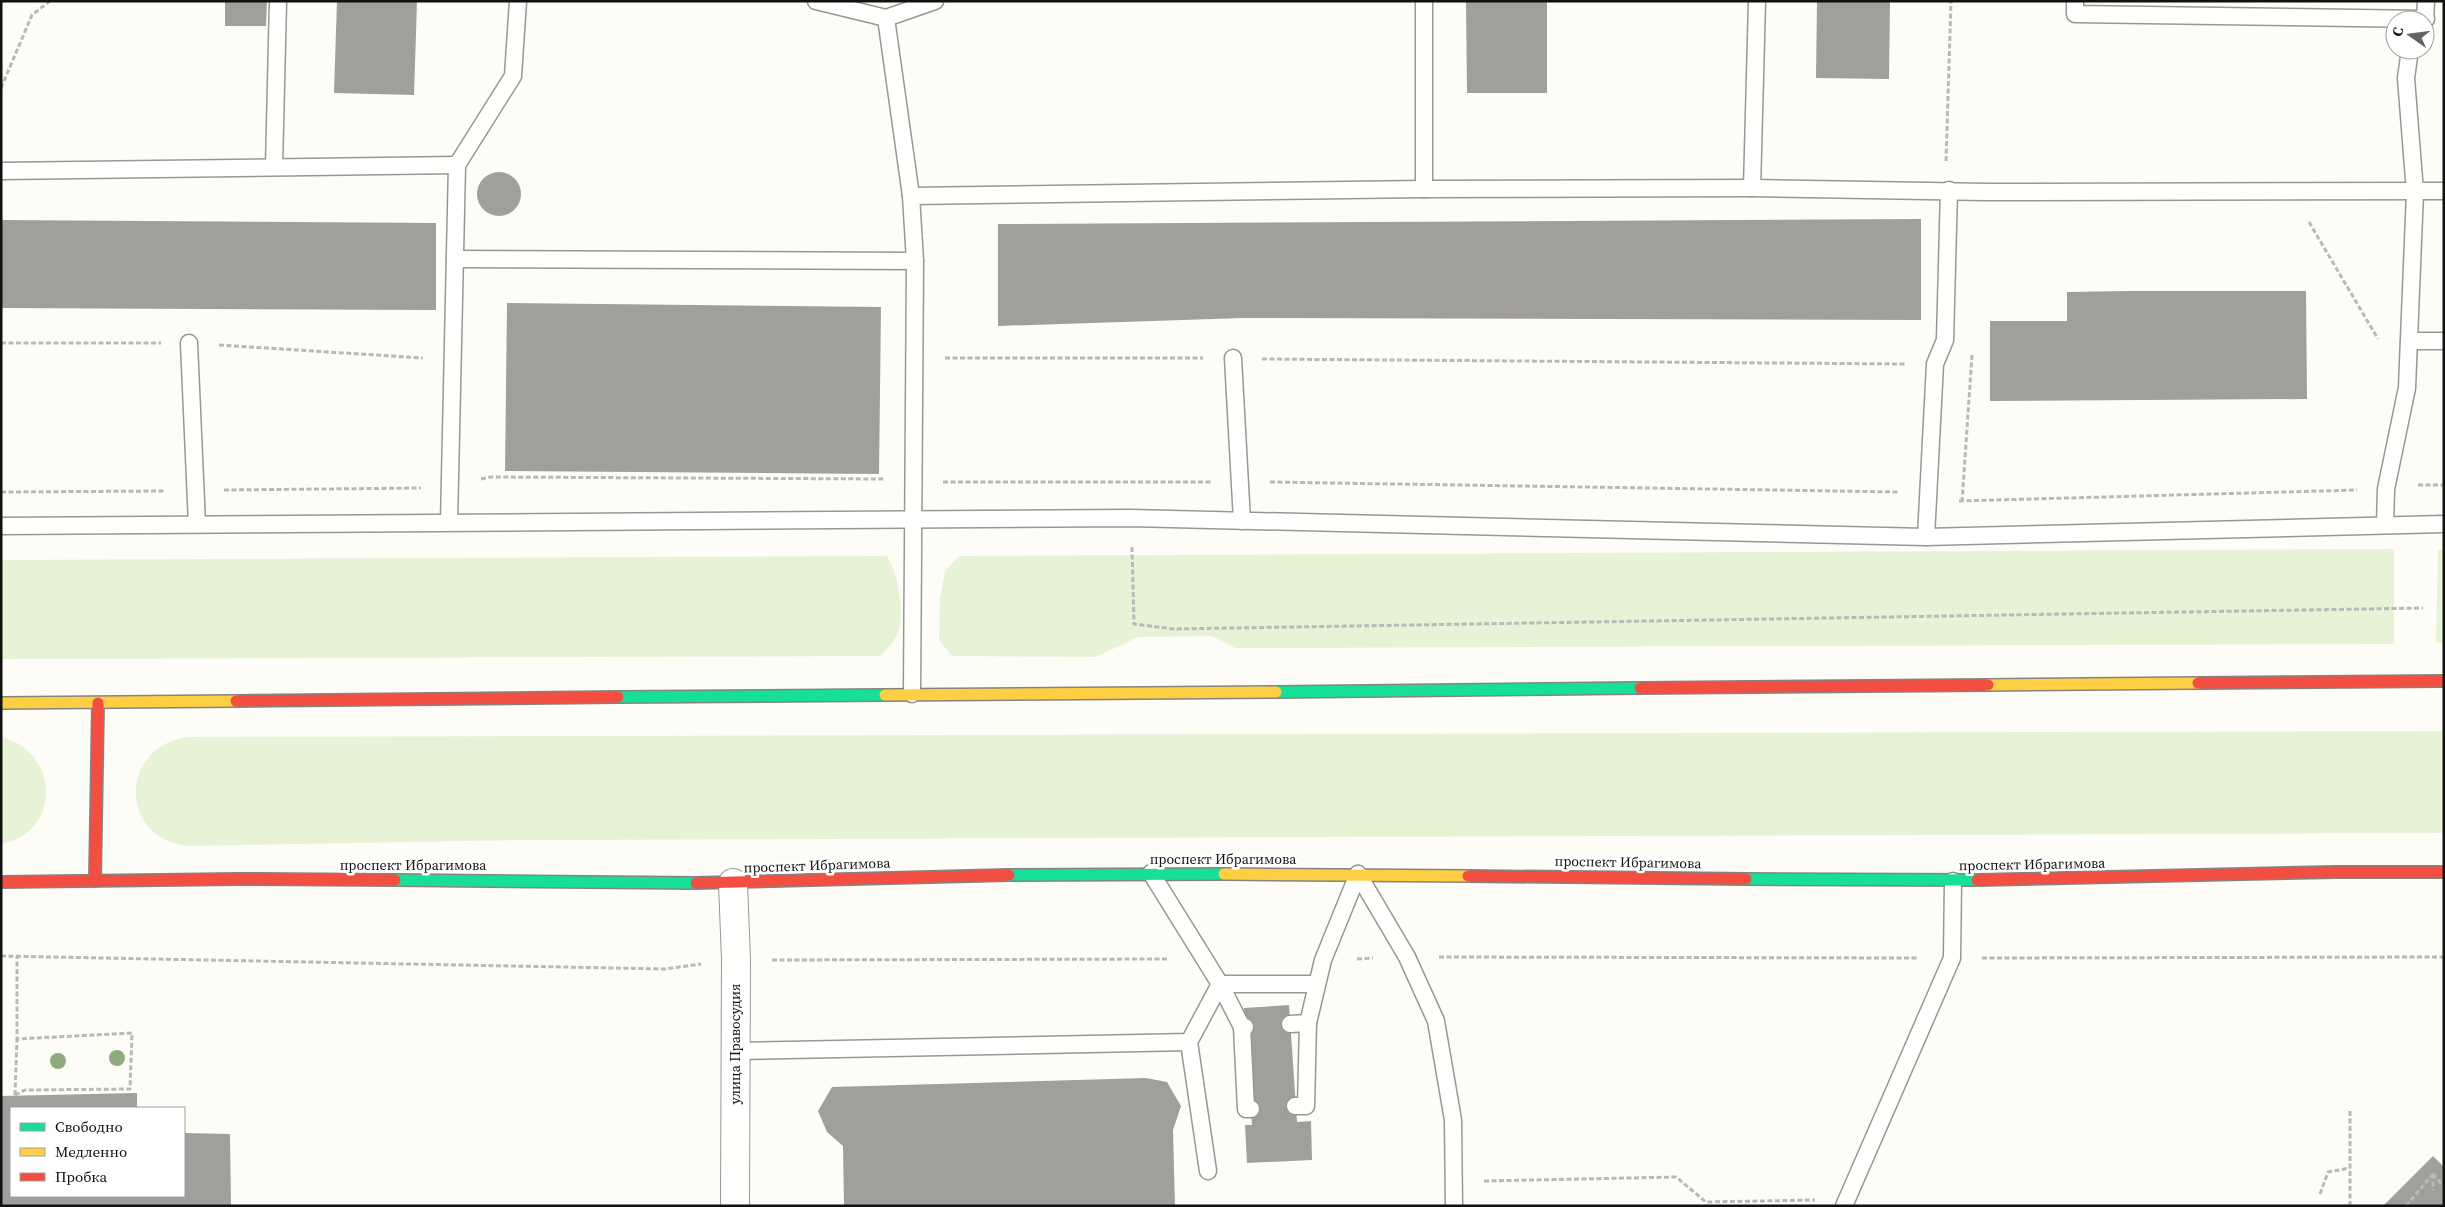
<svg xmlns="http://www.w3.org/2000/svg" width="2445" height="1207" viewBox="0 0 2445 1207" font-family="'Source Serif 4',serif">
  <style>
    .green { fill: #e7f3d7 }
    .building { fill: #a19f9c }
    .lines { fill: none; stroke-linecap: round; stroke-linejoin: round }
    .lane-casing { stroke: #979795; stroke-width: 19 }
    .street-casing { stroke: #979795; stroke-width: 30 }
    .fast-casing { stroke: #858482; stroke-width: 14 }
    .slow-casing { stroke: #858482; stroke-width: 14 }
    .jam-casing { stroke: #858482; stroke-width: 14 }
    .path { stroke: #b9b9b8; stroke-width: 3; stroke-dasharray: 5 2.5; stroke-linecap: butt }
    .lane { stroke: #fffffe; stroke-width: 16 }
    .street { stroke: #fffffe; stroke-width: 28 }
    .fast { stroke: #16e098; stroke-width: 11 }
    .slow { stroke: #ffcf43; stroke-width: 11 }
    .jam { stroke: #f24e42; stroke-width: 11 }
    .tree { fill: #8cac80 }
    .labels { text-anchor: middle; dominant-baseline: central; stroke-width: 5; stroke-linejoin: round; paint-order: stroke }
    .street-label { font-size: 14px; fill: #111; stroke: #fff }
  </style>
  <rect width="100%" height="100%" fill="#fdfcf7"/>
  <g class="green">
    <path d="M 2394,549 L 2394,644 L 1235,648 L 1212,636 L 1138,637 L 1096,657 L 952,656 L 939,640 L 940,600 L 945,571 L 959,556 Z"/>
    <path d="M 2438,550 L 2444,550 L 2444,643 L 2436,643 Z"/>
    <path d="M 887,556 C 898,574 904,609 899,630 C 897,638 887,649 881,656 L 1,659 L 1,560 Z"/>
    <path d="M 2444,731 L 2444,833 L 524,840 L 190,846 C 119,841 117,747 188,737 Z"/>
    <path d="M 1,737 C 60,751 62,833 1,844 Z"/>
  </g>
  <g class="building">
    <path d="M 225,1 L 267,1 L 266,26 L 225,26 Z"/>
    <path d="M 337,1 L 417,1 L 414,95 L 334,93 Z"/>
    <path d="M 1466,1 L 1547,1 L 1547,93 L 1467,93 Z"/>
    <path d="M 1817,1 L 1890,1 L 1889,79 L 1816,78 Z"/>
    <circle cx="499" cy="194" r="22"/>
    <path d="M 1921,219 L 1921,320 L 1243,318 L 998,326 L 998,224 Z"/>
    <path d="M 1,220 L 436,223 L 436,310 L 1,308 Z"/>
    <path d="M 2128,291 L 2306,291 L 2307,399 L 1990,401 L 1990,321 L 2067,321 L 2067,292 Z"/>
    <path d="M 507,303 L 881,307 L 879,474 L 505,471 Z"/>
    <path d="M 1289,1005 L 1297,1122 L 1311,1121 L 1312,1160 L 1247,1163 L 1245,1125 L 1252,1125 L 1244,1008 Z"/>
    <path d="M 1146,1078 L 1167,1082 L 1181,1106 L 1173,1130 L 1175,1206 L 844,1206 L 843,1146 L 827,1132 L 818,1111 L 832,1087 Z"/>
    <path d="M 137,1093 L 137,1108 L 11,1108 L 11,1196 L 184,1196 L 184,1133 L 230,1134 L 231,1206 L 1,1206 L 1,1096 Z"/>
    <path d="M 2433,1156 L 2444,1167 L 2444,1206 L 2383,1206 Z"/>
  </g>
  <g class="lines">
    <g class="lane-casing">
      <g id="lane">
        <path d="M 816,1 L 886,18 L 935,1"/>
        <path d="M 1424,1 L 1424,189"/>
        <path d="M 2075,1 L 2075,14 L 2426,19"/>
        <path d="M 886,18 L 911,196"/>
        <path d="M 2425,20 L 2426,1"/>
        <path d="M 274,167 L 278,1"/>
        <path d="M 1,171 L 457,165"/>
        <path d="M 1752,188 L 1757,1"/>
        <path d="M 455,259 L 915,261"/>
        <path d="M 2409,341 L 2444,341"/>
        <path d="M 189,343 L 197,524"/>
        <path d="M 1233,358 L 1242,521"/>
        <path d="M 449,522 L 457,165 L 513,76 L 518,1"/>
        <path d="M 2385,525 L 2386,489 L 2407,388 L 2415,192 L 2406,78 L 2410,50"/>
        <path d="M 1,526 L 1130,518 L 1926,537 L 2444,524"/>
        <path d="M 1926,537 L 1935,364 L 1945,340 L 1949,190"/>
        <path d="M 912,694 L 915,261 L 911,196 L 1424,189 L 1752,188 L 1987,192 L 2444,191"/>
        <path d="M 1151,873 L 1220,984 L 1242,1027 L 1245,1027"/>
        <path d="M 1358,874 L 1407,957 L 1436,1021 L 1453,1120 L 1454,1206"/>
        <path d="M 1290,1024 L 1308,1023 L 1323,960 L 1358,874"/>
        <path d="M 1242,1027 L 1246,1109 L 1251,1109"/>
        <path d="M 1189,1042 L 1208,1171"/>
        <path d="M 735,1051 L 1189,1042 L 1220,984 L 1316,984"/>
        <path d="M 1295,1106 L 1306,1106 L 1308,1023"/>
        <path d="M 1844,1206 L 1952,958 L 1953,881"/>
      </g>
    </g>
    <g class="street-casing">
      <path id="street" d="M 733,883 L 736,960 L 735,1206"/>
    </g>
    <g class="fast-casing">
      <g id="fast">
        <path d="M 1276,692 L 1640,688"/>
        <path d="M 618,697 L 885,695"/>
        <path d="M 1009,875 L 1224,874"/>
        <path d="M 1746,879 L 1977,880"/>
        <path d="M 395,880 L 696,883"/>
      </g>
    </g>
    <g class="slow-casing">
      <g id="slow">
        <path d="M 1988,685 L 2198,683"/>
        <path d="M 885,695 L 1276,692"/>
        <path d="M 1,703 L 236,701"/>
        <path d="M 1224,874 L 1468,876"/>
      </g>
    </g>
    <g class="jam-casing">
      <g id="jam">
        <path d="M 2198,683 L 2444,681"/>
        <path d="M 1640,688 L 1988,685"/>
        <path d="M 236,701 L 618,697"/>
        <path d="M 1468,876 L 1746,879"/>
        <path d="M 1977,880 L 2336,872 L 2444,872"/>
        <path d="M 95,881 L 98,703"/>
        <path d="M 1,882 L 239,879 L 395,880"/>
        <path d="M 696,883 L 1009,875"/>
      </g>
    </g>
    <g class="path">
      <path d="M 1,88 L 32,15 L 50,1"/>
      <path d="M 1946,161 L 1951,1"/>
      <path d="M 2309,222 L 2378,339"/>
      <path d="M 1,343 L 161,343"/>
      <path d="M 219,345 L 423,358"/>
      <path d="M 945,358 L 1203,358"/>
      <path d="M 1262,359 L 1906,364"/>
      <path d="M 481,479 L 491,477 L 884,479"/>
      <path d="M 943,482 L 1211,482"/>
      <path d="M 1270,482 L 1899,492"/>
      <path d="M 2418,485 L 2444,485"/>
      <path d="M 224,490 L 421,488"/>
      <path d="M 1,492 L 166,491"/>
      <path d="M 1959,501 L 2357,490"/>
      <path d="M 1962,502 L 1972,355"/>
      <path d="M 1132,547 L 1134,624 L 1174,629 L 2423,608"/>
      <path d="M 1,956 L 665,969 L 701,964"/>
      <path d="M 1439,957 L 1918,958"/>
      <path d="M 1982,958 L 2444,957"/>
      <path d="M 1357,959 L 1373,958"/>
      <path d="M 772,960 L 1168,959"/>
      <path d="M 15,1095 L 25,1090 L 130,1089 L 132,1033 L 17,1039 L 17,956"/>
      <path d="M 15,1095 L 17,1039"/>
      <path d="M 2433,1174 L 2444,1187"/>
      <path d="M 2433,1174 L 2433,1190"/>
      <path d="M 1484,1181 L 1676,1177 L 1706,1202 L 1815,1200"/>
      <path d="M 2320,1194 L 2328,1172 L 2350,1168"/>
      <path d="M 2350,1206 L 2350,1109"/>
      <path d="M 2406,1206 L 2433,1174"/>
    </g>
    <use href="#lane" class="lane"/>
    <use href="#street" class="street"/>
    <use href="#fast" class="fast"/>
    <use href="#slow" class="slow"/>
    <use href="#jam" class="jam"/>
  </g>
  <g class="tree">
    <circle cx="117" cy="1058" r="8"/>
    <circle cx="58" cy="1061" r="8"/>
  </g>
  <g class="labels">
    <g class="street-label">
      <text x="1223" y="859">проспект Ибрагимова</text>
      <text transform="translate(1628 862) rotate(1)">проспект Ибрагимова</text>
      <text transform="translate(2032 864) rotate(-1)">проспект Ибрагимова</text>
      <text x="413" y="865">проспект Ибрагимова</text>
      <text transform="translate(817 865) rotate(-2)">проспект Ибрагимова</text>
      <text transform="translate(735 1044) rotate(-90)">улица Правосудия</text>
    </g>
  </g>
  <rect width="2445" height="1207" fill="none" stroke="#111111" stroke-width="5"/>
  <rect x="10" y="1107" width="175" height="90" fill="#ffffff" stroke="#a0a0a0"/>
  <rect x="20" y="1123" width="25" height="8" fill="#16e098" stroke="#a0a0a0"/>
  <text x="55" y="1132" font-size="15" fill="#111111">Свободно</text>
  <rect x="20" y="1148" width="25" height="8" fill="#ffcf43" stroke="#a0a0a0"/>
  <text x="55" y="1157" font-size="15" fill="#111111">Медленно</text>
  <rect x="20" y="1173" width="25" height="8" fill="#f24e42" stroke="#a0a0a0"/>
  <text x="55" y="1182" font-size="15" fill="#111111">Пробка</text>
  <g transform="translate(2410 35) rotate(284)"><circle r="24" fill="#ffffff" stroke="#a0a0a0"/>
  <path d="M0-4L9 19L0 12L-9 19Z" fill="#646362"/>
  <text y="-8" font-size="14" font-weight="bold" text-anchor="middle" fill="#111111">С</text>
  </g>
</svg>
